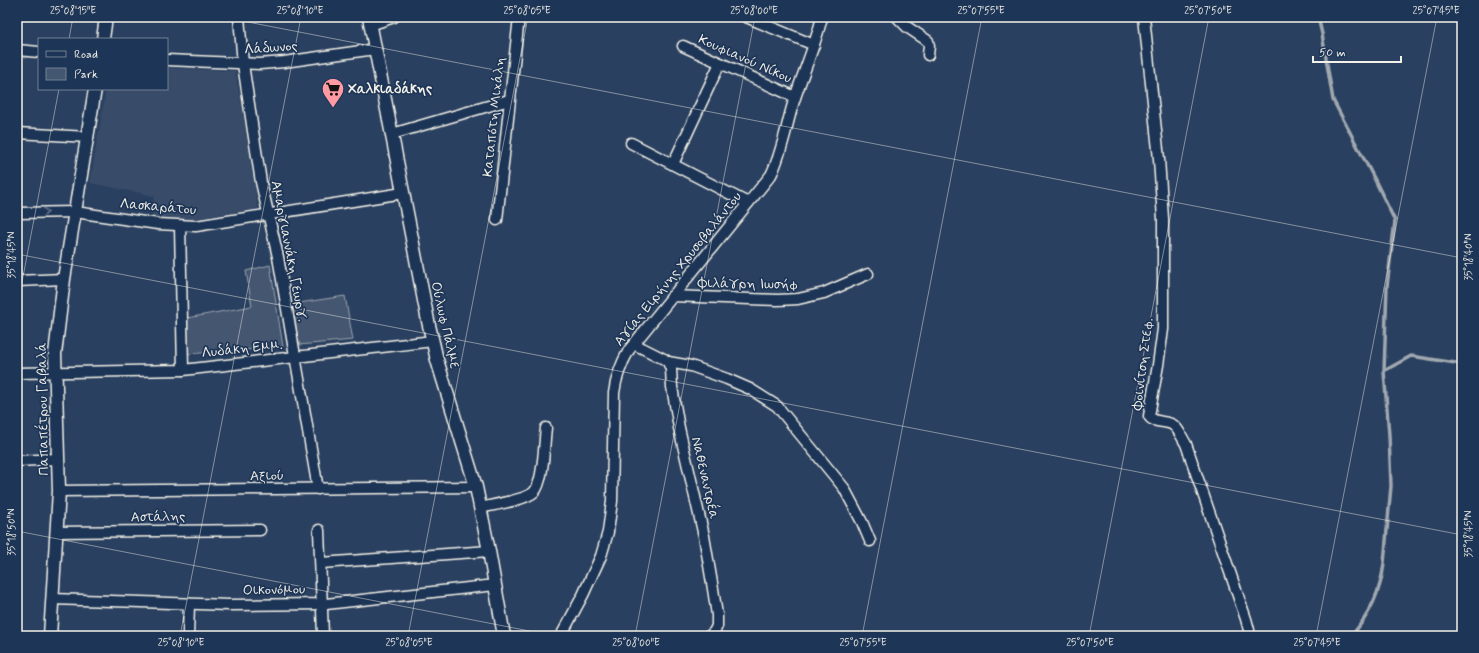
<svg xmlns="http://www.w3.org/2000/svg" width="1479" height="653" viewBox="0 0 1479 653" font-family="Mynerve,sans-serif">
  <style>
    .built { fill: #374c69 }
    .green { fill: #445771; stroke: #9ca4ac }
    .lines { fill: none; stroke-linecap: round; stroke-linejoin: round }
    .stream { stroke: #a1a8b0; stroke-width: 3.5 }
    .minor-casing { stroke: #f4f1e8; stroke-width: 13 }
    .tertiary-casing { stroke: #f4f1e8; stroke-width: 15 }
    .minor { stroke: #1d3557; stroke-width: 10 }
    .tertiary { stroke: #1d3557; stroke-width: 12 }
    .oneway { stroke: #68778a }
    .ticks { fill: none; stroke: #f4f1e8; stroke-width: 1; stroke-opacity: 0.45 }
    .labels { text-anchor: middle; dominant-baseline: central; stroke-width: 3.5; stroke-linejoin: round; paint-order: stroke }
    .street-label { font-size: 14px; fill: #f4f1e8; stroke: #1d3557 }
    .poi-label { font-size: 14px; font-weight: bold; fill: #f4f1e8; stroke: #1d3557; text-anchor: start }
    .neatline { fill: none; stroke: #f4f1e8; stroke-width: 1.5 }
    .ticks-label { font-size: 10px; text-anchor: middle; fill: #f4f1e8 }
  </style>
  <rect width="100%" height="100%" fill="#2a4060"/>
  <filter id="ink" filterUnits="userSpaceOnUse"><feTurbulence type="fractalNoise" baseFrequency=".025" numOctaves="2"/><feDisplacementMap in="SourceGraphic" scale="8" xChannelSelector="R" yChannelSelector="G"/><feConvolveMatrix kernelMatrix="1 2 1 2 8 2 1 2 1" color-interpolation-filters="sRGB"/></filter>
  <g filter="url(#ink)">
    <path class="built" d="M 167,68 L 235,71 L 245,123 L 258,209 L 181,221 L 153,219 L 154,196 L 90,183 L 106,89 L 167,89 Z"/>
    <g class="green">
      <path d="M 270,265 L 283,347 L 187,354 L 187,318 L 252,306 L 246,271 Z"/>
      <path d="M 345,296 L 353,340 L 299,345 L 292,304 Z"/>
    </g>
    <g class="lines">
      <g class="stream">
        <path d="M 1318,17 L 1322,34 L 1333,100 L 1374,178 L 1395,221 L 1387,286 L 1384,371 L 1389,435 L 1391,486 L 1384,563 C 1381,590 1369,616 1351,636"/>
        <path d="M 1384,371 L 1411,356 L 1462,364"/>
      </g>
      <g class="minor-casing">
        <g id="minor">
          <path d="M 239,17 L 243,64 L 253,131 L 261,182 L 278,257 L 318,489"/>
          <path d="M 746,17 L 814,45"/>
          <path d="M 897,17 L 907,27 L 928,41 L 929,46 L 928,55"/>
          <path d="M 1144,17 L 1159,159 L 1163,219 L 1163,329 L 1158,365 L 1149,416 C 1154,424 1166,420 1173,425 C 1179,429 1182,438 1186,444 L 1246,619 L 1249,630 L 1248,636"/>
          <path d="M 370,25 L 394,17"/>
          <path d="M 683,46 L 795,97"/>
          <path d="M 17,50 L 39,52"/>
          <path d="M 167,60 L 260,64 L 284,62 L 375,49"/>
          <path d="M 17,133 L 88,137"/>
          <path d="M 392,134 L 509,100"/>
          <path d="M 631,143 L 748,203"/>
          <path d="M 673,164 L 720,63"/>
          <path d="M 17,213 L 75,212 L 158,224 L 196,226 L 403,193"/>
          <path d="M 497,220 L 519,17"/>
          <path d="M 180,226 L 183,370"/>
          <path d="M 17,281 L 64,279"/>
          <path d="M 672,296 L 778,300 L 798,299 L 824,293 L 868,274"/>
          <path d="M 634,344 L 664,359 L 668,362 L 671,369 L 672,387 L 679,428 L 704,536 L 713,589 L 717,615 L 717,626 L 714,632 L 709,636"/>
          <path d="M 668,362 L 691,366 L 727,379 L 750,389 L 777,406 L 844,488 L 862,522 L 870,541"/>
          <path d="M 17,373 L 183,370 L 433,341"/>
          <path d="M 17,461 L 58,459"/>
          <path d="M 59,491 L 476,487"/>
          <path d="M 480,508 C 492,505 526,500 534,492 C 544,482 544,442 546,428"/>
          <path d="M 319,530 L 323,636"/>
          <path d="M 56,532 L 260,530"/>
          <path d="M 321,563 L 489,551"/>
          <path d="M 52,599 L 229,605 L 326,604 L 495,585"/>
          <path d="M 188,636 L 189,604"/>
          <path d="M 561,636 L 583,595 L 601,556 L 608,532 L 612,501 L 614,393 C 616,377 621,364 629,350 L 771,175 C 782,153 786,127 793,104 C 802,75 815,47 822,17"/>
        </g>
      </g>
      <g class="tertiary-casing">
        <g id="tertiary">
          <path d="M 369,17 L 428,321 L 437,360 L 476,487 L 489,551 L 504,636"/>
          <path d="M 103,39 L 106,17"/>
          <path d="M 50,636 L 59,491 L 55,354 L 64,279 L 95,89"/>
        </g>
      </g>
      <use href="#minor" class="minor"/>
      <use href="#tertiary" class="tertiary"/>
    </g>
    <defs><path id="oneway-chevron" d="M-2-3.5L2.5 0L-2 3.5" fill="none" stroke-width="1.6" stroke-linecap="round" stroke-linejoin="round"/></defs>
    <use class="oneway" href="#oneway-chevron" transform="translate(46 212) rotate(-1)"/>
  </g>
  <path class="ticks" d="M 222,17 L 1462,258M 69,39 L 73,17M 17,254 L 1462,535M 17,308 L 59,89M 17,531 L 555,636M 180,636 L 301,17M 408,636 L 528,17M 635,636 L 755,17M 862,636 L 982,17M 1089,636 L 1209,17M 1316,636 L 1437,17"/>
  <defs>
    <g id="supermarket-pin" transform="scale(1.15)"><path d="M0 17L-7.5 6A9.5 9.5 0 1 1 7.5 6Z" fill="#ff9aa2" stroke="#1d3557"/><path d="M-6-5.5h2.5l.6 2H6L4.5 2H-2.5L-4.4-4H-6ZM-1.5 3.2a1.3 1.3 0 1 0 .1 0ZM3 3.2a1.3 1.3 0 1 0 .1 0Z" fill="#111"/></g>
  </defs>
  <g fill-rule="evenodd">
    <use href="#supermarket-pin" x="333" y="89"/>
  </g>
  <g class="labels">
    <g class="street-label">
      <text transform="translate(271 48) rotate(-4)">Λάδωνος</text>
      <text transform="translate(745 59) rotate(24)">Κουφιανού Νίκου</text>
      <text transform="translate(494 117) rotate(-84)">Καταπότη Μιχάλη</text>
      <text transform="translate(158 207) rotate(5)">Λασκαράτου</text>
      <text transform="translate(289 251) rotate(79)">Αμαργιαννάκη Γεωργ.</text>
      <text transform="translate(678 269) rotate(-51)">Αγίας Ειρήνης Χρυσοβαλάντου</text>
      <text transform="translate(748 284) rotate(1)">Φιλάγρη Ιωσήφ</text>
      <text transform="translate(445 325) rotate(77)">Ούλωφ Πάλμε</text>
      <text transform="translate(242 349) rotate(-6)">Λυδάκη Εμμ.</text>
      <text transform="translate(1143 364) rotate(-83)">Φοινίτση Στεφ.</text>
      <text transform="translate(43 409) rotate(-91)">Παπαπέτρου Γαβαλά</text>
      <text transform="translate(267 476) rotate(-1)">Αξιού</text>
      <text transform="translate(705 478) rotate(77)">Ναθεναντρέα</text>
      <text transform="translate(158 517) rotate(-1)">Αστάλης</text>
      <text transform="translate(274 590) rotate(-1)">Οικονόμου</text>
    </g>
    <g class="poi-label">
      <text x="348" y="89">Χαλκιαδάκης</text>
    </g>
  </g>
  <rect width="1479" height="653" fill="none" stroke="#1d3557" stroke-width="44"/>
  <rect x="38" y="38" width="130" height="52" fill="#1d3557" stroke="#738091"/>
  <rect x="46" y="51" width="20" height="6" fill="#1d3557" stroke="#738091"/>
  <text x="74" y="58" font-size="12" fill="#f4f1e8">Road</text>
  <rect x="46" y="68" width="20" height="12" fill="#445771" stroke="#738091"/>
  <text x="74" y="78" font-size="12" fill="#f4f1e8">Park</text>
  <path d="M1313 56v6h88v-6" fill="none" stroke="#f4f1e8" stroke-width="2"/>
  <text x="1319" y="56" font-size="12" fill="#f4f1e8" stroke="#1d3557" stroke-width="3" paint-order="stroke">50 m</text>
  <rect x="22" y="22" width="1435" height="609" class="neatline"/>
  <g class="ticks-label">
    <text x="73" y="14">25°08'15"E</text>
    <text x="300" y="14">25°08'10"E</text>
    <text x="527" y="14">25°08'05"E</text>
    <text x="754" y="14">25°08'00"E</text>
    <text x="981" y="14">25°07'55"E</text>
    <text x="1208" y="14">25°07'50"E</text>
    <text x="1436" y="14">25°07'45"E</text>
    <text transform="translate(11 255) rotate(-90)" y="4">35°18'45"N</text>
    <text transform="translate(1468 257) rotate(-90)" y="4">35°18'40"N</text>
    <text transform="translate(11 532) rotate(-90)" y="4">35°18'50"N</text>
    <text transform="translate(1468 534) rotate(-90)" y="4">35°18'45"N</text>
    <text x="181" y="646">25°08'10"E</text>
    <text x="409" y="646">25°08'05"E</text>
    <text x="636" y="646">25°08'00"E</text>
    <text x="863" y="646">25°07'55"E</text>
    <text x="1090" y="646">25°07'50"E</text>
    <text x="1317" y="646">25°07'45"E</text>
  </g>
</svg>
